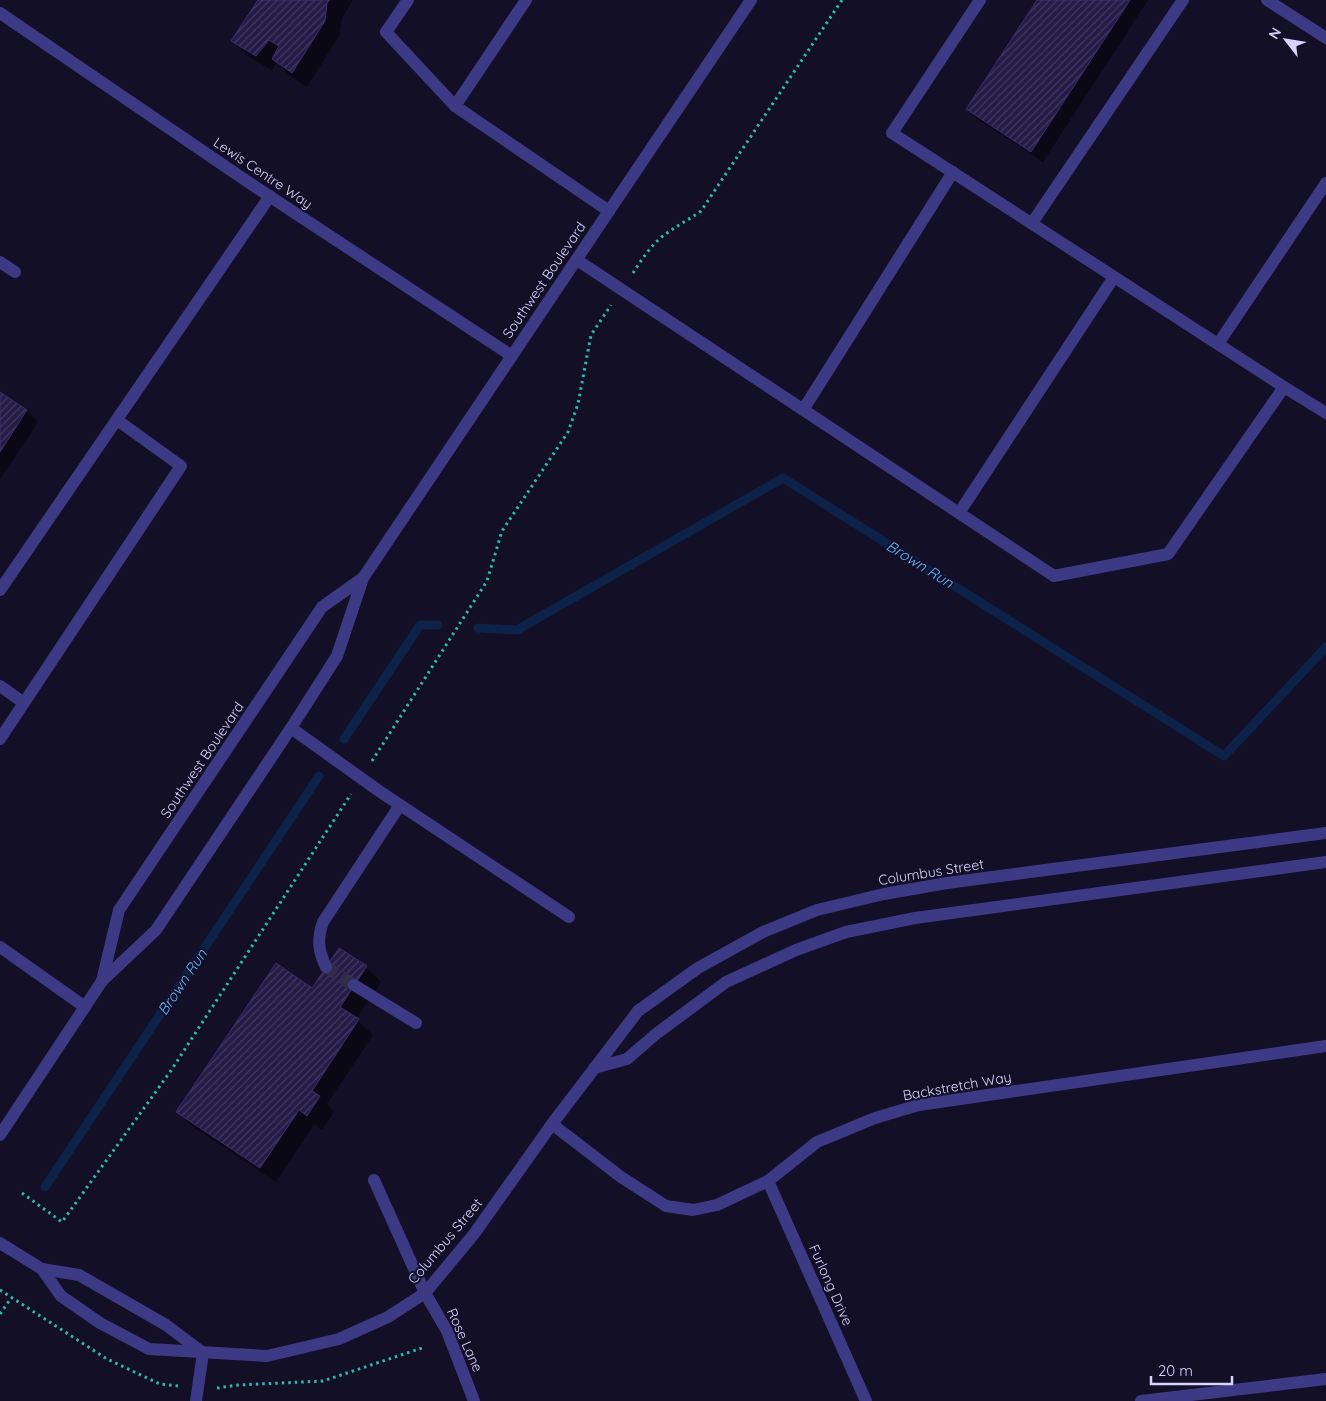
<svg xmlns="http://www.w3.org/2000/svg" width="1326" height="1401" viewBox="0 0 1326 1401" font-family="Quicksand,sans-serif">
  <style>
    .shadow { fill: #0007 }
    .lines { fill: none; stroke-linecap: round; stroke-linejoin: round }
    .stream { stroke: #0c2248; stroke-width: 9 }
    .building { fill: url(#building-hatch); stroke: #3b2d73 }
    .minor-tunnel { stroke: #312d47; stroke-width: 12; stroke-dasharray: 12 6; stroke-linecap: butt }
    .path { stroke: #2fb8b0; stroke-width: 3; stroke-dasharray: 2.5 4; stroke-linecap: butt }
    .minor { stroke: #3d3a85; stroke-width: 12 }
    .labels { text-anchor: middle; dominant-baseline: central; stroke-width: 4; stroke-linejoin: round; paint-order: stroke }
    .street-label { font-size: 14px; fill: #d9d4ff; stroke: #130f26 }
    .water-label { font-size: 15px; font-style: italic; fill: #62b6ff; stroke: #130f26 }
  </style>
  <defs>
    <pattern id="building-hatch" width="6" height="6" patternUnits="userSpaceOnUse" patternTransform="scale(1.25)"><rect width="6" height="6" fill="#241b47"/><path d="M-1 1l2-2M0 6l6-6M5 7l2-2" fill="none" stroke="#433b63"/></pattern>
  </defs>
  <rect width="100%" height="100%" fill="#130f26"/>
  <g class="shadow">
    <path d="M 259,0 L 353,0 L 342,18 L 339,36 L 307,87 L 288,74 L 277,63 L 272,70 L 247,56 L 233,41 Z"/>
    <path d="M 1038,0 L 1148,0 L 1043,162 L 978,120 L 967,109 Z"/>
    <path d="M 0,394 L 27,411 L 38,422 L 0,479 Z"/>
    <path d="M 366,967 L 381,982 L 356,1019 L 373,1035 L 327,1104 L 334,1112 L 322,1130 L 314,1124 L 276,1182 L 193,1127 L 178,1112 L 313,989 Z"/>
  </g>
  <g class="lines">
    <g class="stream">
      <path d="M 478,628 L 517,630 L 783,478 L 1224,756 L 1326,647"/>
      <path d="M 344,739 L 420,625 L 438,625"/>
      <path d="M 45,1187 L 319,776"/>
    </g>
  </g>
  <g class="building">
    <path d="M 258,0 L 330,0 L 327,3 L 325,21 L 292,73 L 272,59 L 279,46 L 269,40 L 256,56 L 231,41 Z"/>
    <path d="M 1037,0 L 1130,0 L 1031,152 L 966,109 Z"/>
    <path d="M 0,392 L 27,410 L 0,452 Z"/>
    <path d="M 339,948 L 367,966 L 340,1007 L 359,1019 L 312,1091 L 320,1096 L 307,1116 L 299,1110 L 260,1168 L 176,1112 L 276,963 L 312,988 Z"/>
  </g>
  <g class="lines">
    <path class="minor-tunnel" d="M 326,967 L 354,985"/>
    <g class="path">
      <path d="M 633,273 C 642,259 653,242 667,233 C 678,225 690,219 701,211 L 842,0"/>
      <path d="M 372,761 L 487,581 L 502,531 L 568,432 L 578,404 L 591,335 L 611,305"/>
      <path d="M 22,1193 L 62,1222 L 170,1072 L 351,794"/>
      <path d="M 0,1290 L 107,1359 L 160,1384 L 179,1386"/>
      <path d="M 0,1314 L 11,1298"/>
      <path d="M 217,1388 L 238,1385 L 323,1381 L 425,1347"/>
    </g>
    <g class="minor">
      <path d="M 408,0 L 386,32 L 455,106"/>
      <path d="M 526,0 L 455,106 L 609,211"/>
      <path d="M 980,0 L 892,133 L 1284,387"/>
      <path d="M 1267,0 L 1326,38"/>
      <path d="M 0,13 L 251,184 L 512,356"/>
      <path d="M 1032,223 L 1183,0"/>
      <path d="M 577,260 L 1054,576 L 1168,554 L 1284,387 L 1326,413"/>
      <path d="M 0,262 L 15,272"/>
      <path d="M 1218,344 L 1326,183"/>
      <path d="M 803,410 L 953,172"/>
      <path d="M 959,513 L 1114,277"/>
      <path d="M 0,590 L 270,196"/>
      <path d="M 0,686 L 24,703"/>
      <path d="M 291,728 L 379,791 L 569,917"/>
      <path d="M 0,739 L 181,466 L 117,420"/>
      <path d="M 0,947 L 85,1007"/>
      <path d="M 326,967 C 318,950 317,939 323,922 L 400,805"/>
      <path d="M 102,981 L 119,910 L 322,607 L 363,578"/>
      <path d="M 354,985 L 416,1023"/>
      <path d="M 594,1068 L 627,1059 L 656,1034 L 726,982 L 796,950 L 846,932 L 915,918 L 1326,862"/>
      <path d="M 552,1124 L 621,1177 L 666,1206 L 693,1210 L 717,1205 L 768,1181 L 817,1142 L 875,1118 L 919,1105 L 1326,1046"/>
      <path d="M 0,1135 L 102,981 L 156,930 L 291,728 L 337,656 L 363,578 L 609,211 L 751,0"/>
      <path d="M 374,1180 L 425,1293 L 447,1331 L 474,1401"/>
      <path d="M 768,1181 L 866,1401"/>
      <path d="M 0,1243 L 42,1269 L 79,1275 L 166,1325 L 202,1352"/>
      <path d="M 42,1269 L 61,1296 L 100,1323 L 149,1349 L 267,1356 L 339,1339 L 388,1317 L 425,1293 L 474,1234 L 552,1124 L 638,1011 L 698,968 L 763,932 L 817,910 L 884,894 L 947,883 L 1326,833"/>
      <path d="M 196,1401 L 203,1353"/>
      <path d="M 1141,1401 L 1326,1379"/>
    </g>
  </g>
  <g class="labels">
    <g class="street-label">
      <text transform="translate(263 173) rotate(34)">Lewis Centre Way</text>
      <text transform="translate(544 280) rotate(-56)">Southwest Boulevard</text>
      <text transform="translate(202 760) rotate(-56)">Southwest Boulevard</text>
      <text transform="translate(931 872) rotate(-9)">Columbus Street</text>
      <text transform="translate(957 1086) rotate(-10)">Backstretch Way</text>
      <text transform="translate(445 1241) rotate(-50)">Columbus Street</text>
      <text transform="translate(831 1285) rotate(66)">Furlong Drive</text>
      <text transform="translate(465 1340) rotate(66)">Rose Lane</text>
    </g>
    <g class="water-label">
      <text transform="translate(920 564) rotate(32)">Brown Run</text>
      <text transform="translate(182 982) rotate(-56)">Brown Run</text>
    </g>
  </g>
  <g transform="translate(1286 40) rotate(301)" stroke="#130f26" stroke-width="4" paint-order="stroke">
  <path d="M0-4L9 19L0 12L-9 19Z" fill="#d9d4ff"/>
  <text y="-8" font-size="14" font-weight="bold" text-anchor="middle" fill="#d9d4ff">N</text>
  </g>
  <path d="M1151 1376v8h81v-8" fill="none" stroke="#d9d4ff" stroke-width="2.5"/>
  <text x="1158" y="1376" font-size="15" fill="#d9d4ff" stroke="#130f26" stroke-width="4" paint-order="stroke">20 m</text>
</svg>
